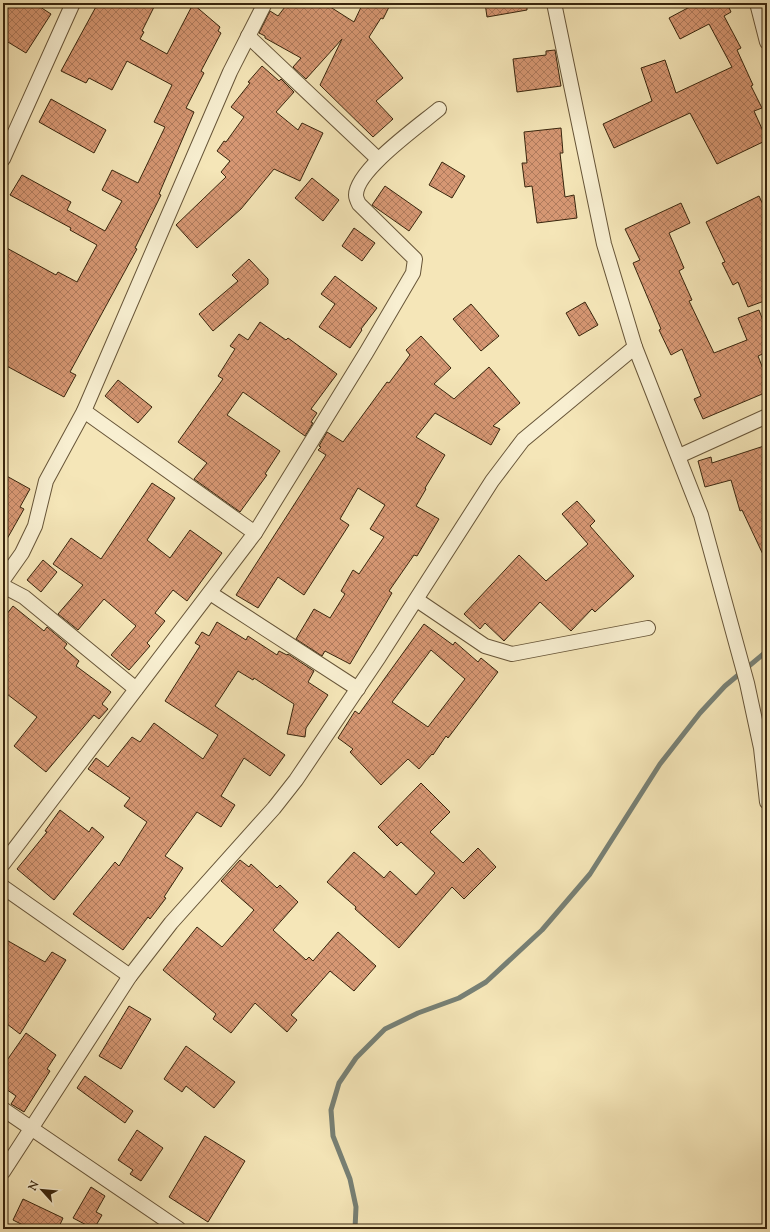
<svg xmlns="http://www.w3.org/2000/svg" width="770" height="1232" viewBox="0 0 770 1232" font-family="'Sorts Mill Goudy',serif">
  <style>
    .lines { fill: none; stroke-linecap: round; stroke-linejoin: round }
    .stream { stroke: #778075; stroke-width: 5 }
    .building { fill: url(#building-cross-hatch); stroke: #38250d; fill-rule: evenodd }
    .street-casing { stroke: #675538; stroke-width: 16 }
    .street { stroke: #f8efd1; stroke-width: 14 }
  </style>
  <defs>
    <pattern id="building-cross-hatch" width="8" height="8" patternUnits="userSpaceOnUse"><rect width="8" height="8" fill="#d69773"/><path d="M0 0l8 8M0 8l8-8" fill="none" stroke="#af7b5d"/></pattern>
  </defs>
  <rect width="100%" height="100%" fill="#f5e6b8"/>
  <filter id="stains"><feTurbulence type="fractalNoise" baseFrequency=".005" numOctaves="4"/><feColorMatrix values="0 0 0 0 .2 0 0 0 0 .09 0 0 0 0 .02 0 0 0 .5 -.17"/></filter>
  <radialGradient id="worn" r=".72"><stop offset=".6" stop-color="#630" stop-opacity="0"/><stop offset="1" stop-color="#630" stop-opacity=".3"/></radialGradient>
  <g class="lines">
    <path class="stream" d="M 355,1229 L 356,1207 L 350,1179 L 333,1136 L 331,1110 L 339,1083 L 356,1058 L 385,1029 L 418,1013 L 459,998 L 486,982 L 542,930 L 590,874 L 660,764 L 700,713 L 725,686 L 767,651"/>
  </g>
  <g class="building">
    <path d="M 3,3 L 34,3 L 51,14 L 26,53 L 3,39 Z"/>
    <path d="M 98,3 L 156,3 L 142,31 L 144,32 L 140,39 L 167,54 L 193,4 L 220,27 L 218,31 L 221,33 L 201,71 L 204,73 L 186,108 L 194,112 L 159,194 L 161,195 L 135,248 L 137,249 L 70,372 L 76,375 L 64,397 L 3,364 L 3,246 L 56,275 L 58,272 L 77,282 L 97,245 L 70,230 L 71,228 L 10,195 L 22,175 L 71,202 L 67,210 L 105,231 L 122,201 L 102,190 L 112,170 L 138,183 L 165,127 L 154,122 L 172,85 L 127,61 L 112,90 L 89,78 L 86,83 L 61,71 Z"/>
    <path d="M 288,3 L 324,3 L 354,22 L 363,3 L 391,3 L 383,19 L 381,18 L 369,37 L 403,78 L 376,101 L 393,119 L 373,137 L 320,85 L 342,39 L 306,79 L 293,67 L 301,58 L 265,38 L 265,36 L 259,33 L 270,11 L 278,16 Z"/>
    <path d="M 485,3 L 527,3 L 527,10 L 487,17 Z"/>
    <path d="M 697,3 L 727,3 L 731,12 L 724,16 L 741,48 L 737,50 L 753,85 L 751,86 L 762,108 L 754,111 L 767,140 L 717,164 L 690,113 L 614,148 L 603,124 L 652,101 L 641,68 L 665,60 L 676,93 L 732,67 L 709,24 L 680,39 L 669,18 Z"/>
    <path d="M 555,50 L 561,86 L 517,92 L 513,59 L 546,55 L 546,51 Z"/>
    <path d="M 262,66 L 279,81 L 281,79 L 294,92 L 276,112 L 298,130 L 302,123 L 323,133 L 300,181 L 274,169 L 241,209 L 197,248 L 176,225 L 226,177 L 221,172 L 230,161 L 217,151 L 224,141 L 226,142 L 244,117 L 231,107 L 250,83 L 248,82 Z"/>
    <path d="M 51,99 L 106,130 L 94,153 L 39,122 Z"/>
    <path d="M 561,128 L 563,153 L 560,153 L 565,197 L 574,195 L 577,218 L 537,223 L 532,186 L 525,187 L 522,163 L 527,163 L 524,132 Z"/>
    <path d="M 442,162 L 465,176 L 452,198 L 429,185 Z"/>
    <path d="M 312,178 L 339,200 L 323,221 L 295,198 Z"/>
    <path d="M 385,186 L 422,212 L 409,231 L 372,205 Z"/>
    <path d="M 759,196 L 767,213 L 767,300 L 748,307 L 738,282 L 733,285 L 722,263 L 725,262 L 706,222 Z"/>
    <path d="M 681,203 L 690,223 L 669,233 L 684,268 L 679,271 L 692,300 L 689,301 L 714,353 L 747,340 L 738,318 L 759,310 L 767,331 L 767,352 L 758,356 L 767,379 L 767,392 L 703,419 L 694,399 L 701,396 L 682,349 L 671,355 L 659,330 L 661,329 L 633,263 L 640,260 L 625,229 Z"/>
    <path d="M 354,228 L 375,243 L 362,261 L 342,246 Z"/>
    <path d="M 249,259 L 268,279 L 268,284 L 213,331 L 199,314 L 238,281 L 232,275 Z"/>
    <path d="M 335,276 L 377,308 L 361,329 L 362,330 L 350,348 L 319,327 L 335,304 L 321,294 Z"/>
    <path d="M 585,302 L 598,325 L 579,336 L 566,313 Z"/>
    <path d="M 471,304 L 499,336 L 481,351 L 453,319 Z"/>
    <path d="M 260,322 L 286,340 L 288,338 L 337,374 L 311,409 L 317,413 L 311,422 L 313,423 L 305,436 L 243,392 L 227,415 L 280,451 L 265,474 L 267,475 L 240,512 L 194,479 L 207,463 L 178,442 L 223,379 L 218,376 L 235,349 L 230,346 L 239,334 L 248,340 Z"/>
    <path d="M 421,336 L 451,368 L 434,384 L 454,399 L 489,367 L 520,403 L 493,426 L 500,429 L 491,445 L 435,413 L 416,437 L 445,455 L 425,488 L 426,489 L 416,506 L 439,519 L 417,556 L 414,555 L 389,591 L 392,593 L 350,664 L 325,651 L 322,656 L 296,639 L 314,609 L 330,618 L 345,594 L 341,591 L 353,570 L 359,574 L 384,537 L 370,529 L 385,505 L 358,488 L 340,519 L 349,525 L 304,595 L 278,577 L 258,608 L 236,595 L 326,455 L 318,450 L 321,447 L 319,446 L 327,432 L 343,442 L 387,382 L 389,383 L 410,355 L 406,350 Z"/>
    <path d="M 118,380 L 152,407 L 138,423 L 105,396 Z"/>
    <path d="M 767,445 L 767,563 L 742,510 L 740,511 L 731,480 L 705,487 L 698,461 L 711,457 L 712,463 Z"/>
    <path d="M 3,474 L 30,489 L 20,507 L 24,509 L 3,546 Z"/>
    <path d="M 152,483 L 175,498 L 147,540 L 170,558 L 190,530 L 222,553 L 187,601 L 173,590 L 155,613 L 165,621 L 147,643 L 150,646 L 129,670 L 111,655 L 136,626 L 104,599 L 78,630 L 58,614 L 83,585 L 53,564 L 71,538 L 101,559 Z"/>
    <path d="M 577,501 L 595,521 L 590,526 L 634,576 L 595,612 L 592,609 L 571,631 L 540,602 L 504,641 L 485,623 L 480,629 L 464,614 L 519,555 L 546,581 L 588,544 L 562,514 Z"/>
    <path d="M 43,560 L 57,572 L 41,592 L 27,580 Z"/>
    <path d="M 13,606 L 44,631 L 47,627 L 67,644 L 64,648 L 79,661 L 76,666 L 111,692 L 102,704 L 108,709 L 99,719 L 94,715 L 46,772 L 14,746 L 37,717 L 3,691 L 3,619 Z"/>
    <path d="M 217,622 L 246,640 L 248,636 L 277,655 L 279,651 L 287,655 L 288,654 L 314,671 L 308,682 L 328,695 L 306,728 L 305,737 L 287,734 L 294,704 L 254,678 L 253,680 L 238,671 L 215,706 L 285,755 L 270,776 L 244,758 L 221,796 L 235,805 L 221,827 L 197,812 L 165,856 L 183,868 L 164,897 L 166,898 L 150,919 L 148,917 L 123,950 L 73,914 L 115,862 L 119,866 L 147,822 L 124,806 L 130,798 L 88,769 L 96,758 L 108,767 L 132,737 L 140,742 L 154,723 L 203,759 L 218,735 L 165,701 L 200,646 L 195,643 L 202,632 L 209,636 Z"/>
    <path d="M 424,624 L 453,645 L 455,642 L 478,662 L 481,658 L 498,672 L 448,738 L 446,736 L 433,755 L 432,754 L 419,769 L 408,759 L 381,785 L 350,752 L 353,749 L 338,738 L 355,711 L 359,714 ZM 431,650 L 465,679 L 428,727 L 392,702 Z"/>
    <path d="M 421,783 L 450,812 L 430,832 L 463,863 L 478,848 L 496,867 L 464,899 L 452,887 L 399,948 L 374,926 L 355,909 L 356,907 L 327,882 L 354,852 L 384,878 L 390,871 L 416,895 L 435,873 L 401,842 L 397,846 L 378,827 Z"/>
    <path d="M 60,810 L 89,832 L 92,827 L 104,837 L 54,900 L 17,869 L 47,832 L 45,831 Z"/>
    <path d="M 240,860 L 249,867 L 251,864 L 277,888 L 280,885 L 298,902 L 273,930 L 306,960 L 309,957 L 313,961 L 338,932 L 376,966 L 354,991 L 330,971 L 291,1015 L 297,1020 L 287,1032 L 255,1003 L 231,1033 L 213,1019 L 216,1014 L 163,970 L 197,927 L 222,947 L 254,910 L 221,881 Z"/>
    <path d="M 3,938 L 45,962 L 52,952 L 66,960 L 20,1034 L 3,1021 Z"/>
    <path d="M 129,1006 L 151,1019 L 121,1069 L 99,1056 Z"/>
    <path d="M 26,1033 L 56,1055 L 47,1069 L 50,1071 L 24,1112 L 11,1104 L 16,1096 L 3,1087 L 3,1066 Z"/>
    <path d="M 186,1046 L 235,1082 L 214,1108 L 186,1086 L 182,1092 L 164,1079 Z"/>
    <path d="M 85,1076 L 133,1111 L 125,1123 L 77,1088 Z"/>
    <path d="M 137,1130 L 163,1148 L 141,1181 L 130,1174 L 133,1170 L 118,1160 Z"/>
    <path d="M 205,1136 L 245,1161 L 208,1222 L 169,1197 Z"/>
    <path d="M 91,1187 L 105,1196 L 96,1212 L 102,1215 L 94,1229 L 73,1218 Z"/>
    <path d="M 23,1199 L 63,1218 L 58,1229 L 31,1229 L 13,1220 Z"/>
  </g>
  <g class="lines">
    <g class="street-casing">
      <g id="street">
        <path d="M 554,3 L 604,244 L 635,347 L 701,515 L 747,683 L 761,748 L 767,802"/>
        <path d="M 757,3 L 767,42"/>
        <path d="M 248,36 L 378,159"/>
        <path d="M 3,159 L 73,3"/>
        <path d="M 84,411 L 255,533"/>
        <path d="M 679,456 L 767,416"/>
        <path d="M 3,580 L 22,553 L 35,526 L 46,481 L 84,411 L 230,72 L 265,3"/>
        <path d="M 3,586 L 24,597 L 136,689"/>
        <path d="M 210,593 L 358,689"/>
        <path d="M 417,600 L 485,646 L 512,654 L 648,628"/>
        <path d="M 3,864 L 255,533 L 366,353 L 413,273 L 415,259 L 359,204 C 358,202 356,198 356,195 C 356,170 420,125 439,109"/>
        <path d="M 3,887 L 130,976"/>
        <path d="M 3,1109 L 179,1229"/>
        <path d="M 3,1172 L 130,976 L 171,923 L 274,808 L 296,780 L 379,657 L 492,481 L 523,440 L 635,347"/>
      </g>
    </g>
    <use href="#street" class="street"/>
  </g>
  <rect width="770" height="1232" fill="none" stroke="#f5e6b8" stroke-width="16"/>
  <rect x="4" y="4" width="762" height="1224" fill="none" stroke="#38250d" stroke-width="2"/>
  <rect x="8" y="8" width="754" height="1216" fill="none" stroke="#38250d"/>
  <g transform="translate(42 1190) rotate(297)" stroke="#f8efd1" stroke-width="3" paint-order="stroke">
  <path d="M0-3L7 15L0 10L-7 15Z" fill="#38250d"/>
  <text y="-6" font-size="11" font-weight="bold" text-anchor="middle" fill="#38250d">N</text>
  </g>
  <rect width="100%" height="100%" filter="url(#stains)"/>
  <rect width="100%" height="100%" fill="url(#worn)"/>
</svg>
